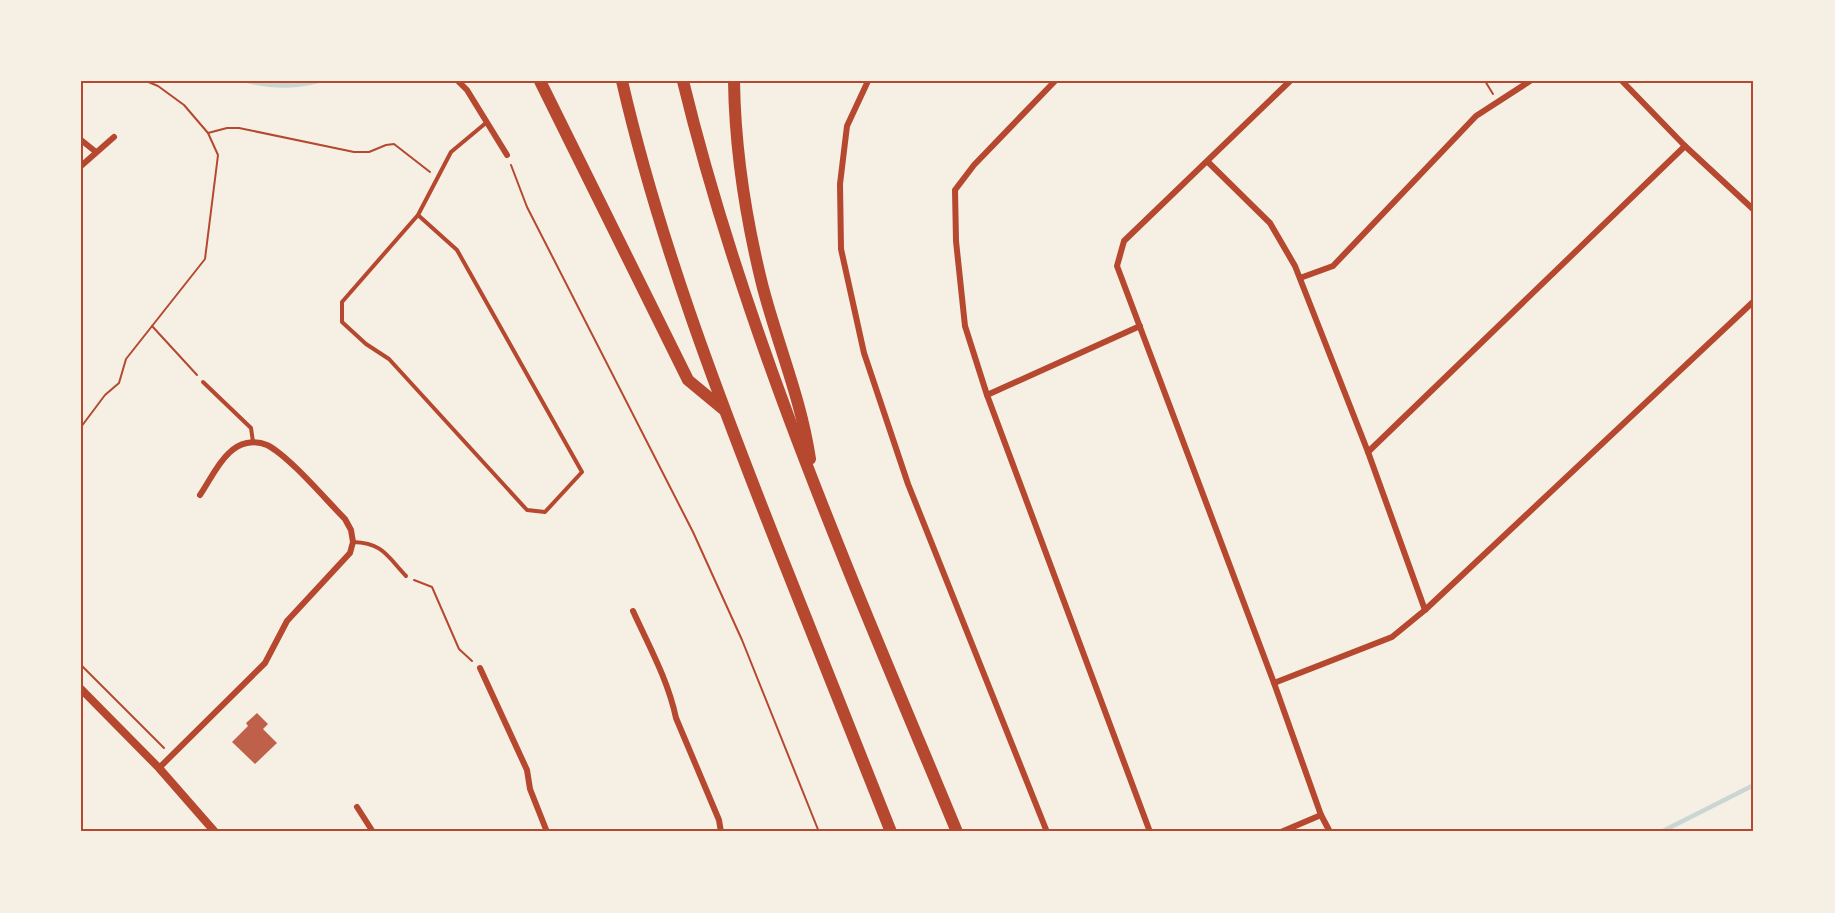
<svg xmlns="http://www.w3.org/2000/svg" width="1835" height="913" viewBox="0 0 1835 913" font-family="'Nunito Sans',sans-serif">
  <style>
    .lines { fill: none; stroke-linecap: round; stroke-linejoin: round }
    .stream { stroke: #c9d6d2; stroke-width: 4.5 }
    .building { fill: #bf614a }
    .path { stroke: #b5482f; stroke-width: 2 }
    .service { stroke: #b5482f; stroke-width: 4 }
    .minor { stroke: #b5482f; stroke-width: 6 }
    .tertiary { stroke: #b5482f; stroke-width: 8 }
    .motorway { stroke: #b5482f; stroke-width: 12 }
    .neatline { fill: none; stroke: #b5482f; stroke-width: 2 }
  </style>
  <rect width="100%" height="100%" fill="#f6efe4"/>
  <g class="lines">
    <g class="stream">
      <path d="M 248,81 C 272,87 294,87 318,81"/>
      <path d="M 1661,832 L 1754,785"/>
    </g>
  </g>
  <path class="building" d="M 257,713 L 268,724 L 263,729 L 277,743 L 255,764 L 232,742 L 248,726 L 246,723 Z"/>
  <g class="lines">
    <g class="path">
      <path d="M 1485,81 L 1493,94"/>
      <path d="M 208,133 L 227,128 L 239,128 L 354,152 L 369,152 L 386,145 L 394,144 L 430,172"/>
      <path d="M 511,165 L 527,207 L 693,532 L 742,640 L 819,832"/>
      <path d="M 152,326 L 197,375"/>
      <path d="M 81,427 L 105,395 L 119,383 L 126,359 L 205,259 L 218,155 L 208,133 L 184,105 L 158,86 L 146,81"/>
      <path d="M 414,580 L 432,587 L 459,649 L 472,661"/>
      <path d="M 81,665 L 164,748"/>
    </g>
    <g class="service">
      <path d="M 418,215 L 342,302 L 342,322 L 366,344 L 389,359 L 527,510 L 545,512 L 582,472 L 457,250 L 418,215 L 451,152 L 487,122"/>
      <path d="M 203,382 L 251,428 L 253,442"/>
      <path d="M 353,542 C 383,543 387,556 406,576"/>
    </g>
    <g class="minor">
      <path d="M 458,81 L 467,90 L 507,155"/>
      <path d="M 868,81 L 847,126 L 840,184 L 841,249 L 864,353 L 908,484 L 1047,832"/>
      <path d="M 1055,81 L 974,165 L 955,190 L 956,241 L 965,326 L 987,395 L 1150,832"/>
      <path d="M 1290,81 L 1124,241 L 1117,266 L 1274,683 L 1321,815 L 1330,832"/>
      <path d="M 1622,81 L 1685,146 L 1754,210"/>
      <path d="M 81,140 L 96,152"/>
      <path d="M 1208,162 L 1270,223 L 1295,266 L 1368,452 L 1425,610"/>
      <path d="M 81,166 L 114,137"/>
      <path d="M 1300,278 L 1333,266 L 1476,116 L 1530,81"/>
      <path d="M 987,395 L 1140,326"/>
      <path d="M 1368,452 L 1685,146"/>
      <path d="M 633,611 C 649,646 668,680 676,718 L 719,820 L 721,832"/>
      <path d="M 480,668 L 527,770 L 530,789 L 547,832"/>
      <path d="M 1274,683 L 1392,637 L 1425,610 L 1754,301"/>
      <path d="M 159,768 L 265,663 L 287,621 L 350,553 L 353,542 L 351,530 L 345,519 C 326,500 289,456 267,445 C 254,439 239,443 229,453 C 217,464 209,482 200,495"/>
      <path d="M 357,807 L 373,832"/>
      <path d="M 1281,832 L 1321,815"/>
    </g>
    <path class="tertiary" d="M 81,689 L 159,768 L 215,832"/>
    <g class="motorway">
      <path d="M 540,81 L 688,380 L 723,409"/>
      <path d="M 622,81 C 659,241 717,393 777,545 C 815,641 853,736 891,832"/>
      <path d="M 683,81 C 746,340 855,586 957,832"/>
      <path d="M 734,81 C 735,151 745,215 762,284 C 777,343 801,398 810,459"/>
    </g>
  </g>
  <rect width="1835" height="913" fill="none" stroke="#f6efe4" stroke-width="165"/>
  <rect x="82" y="82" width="1670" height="748" class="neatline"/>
</svg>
